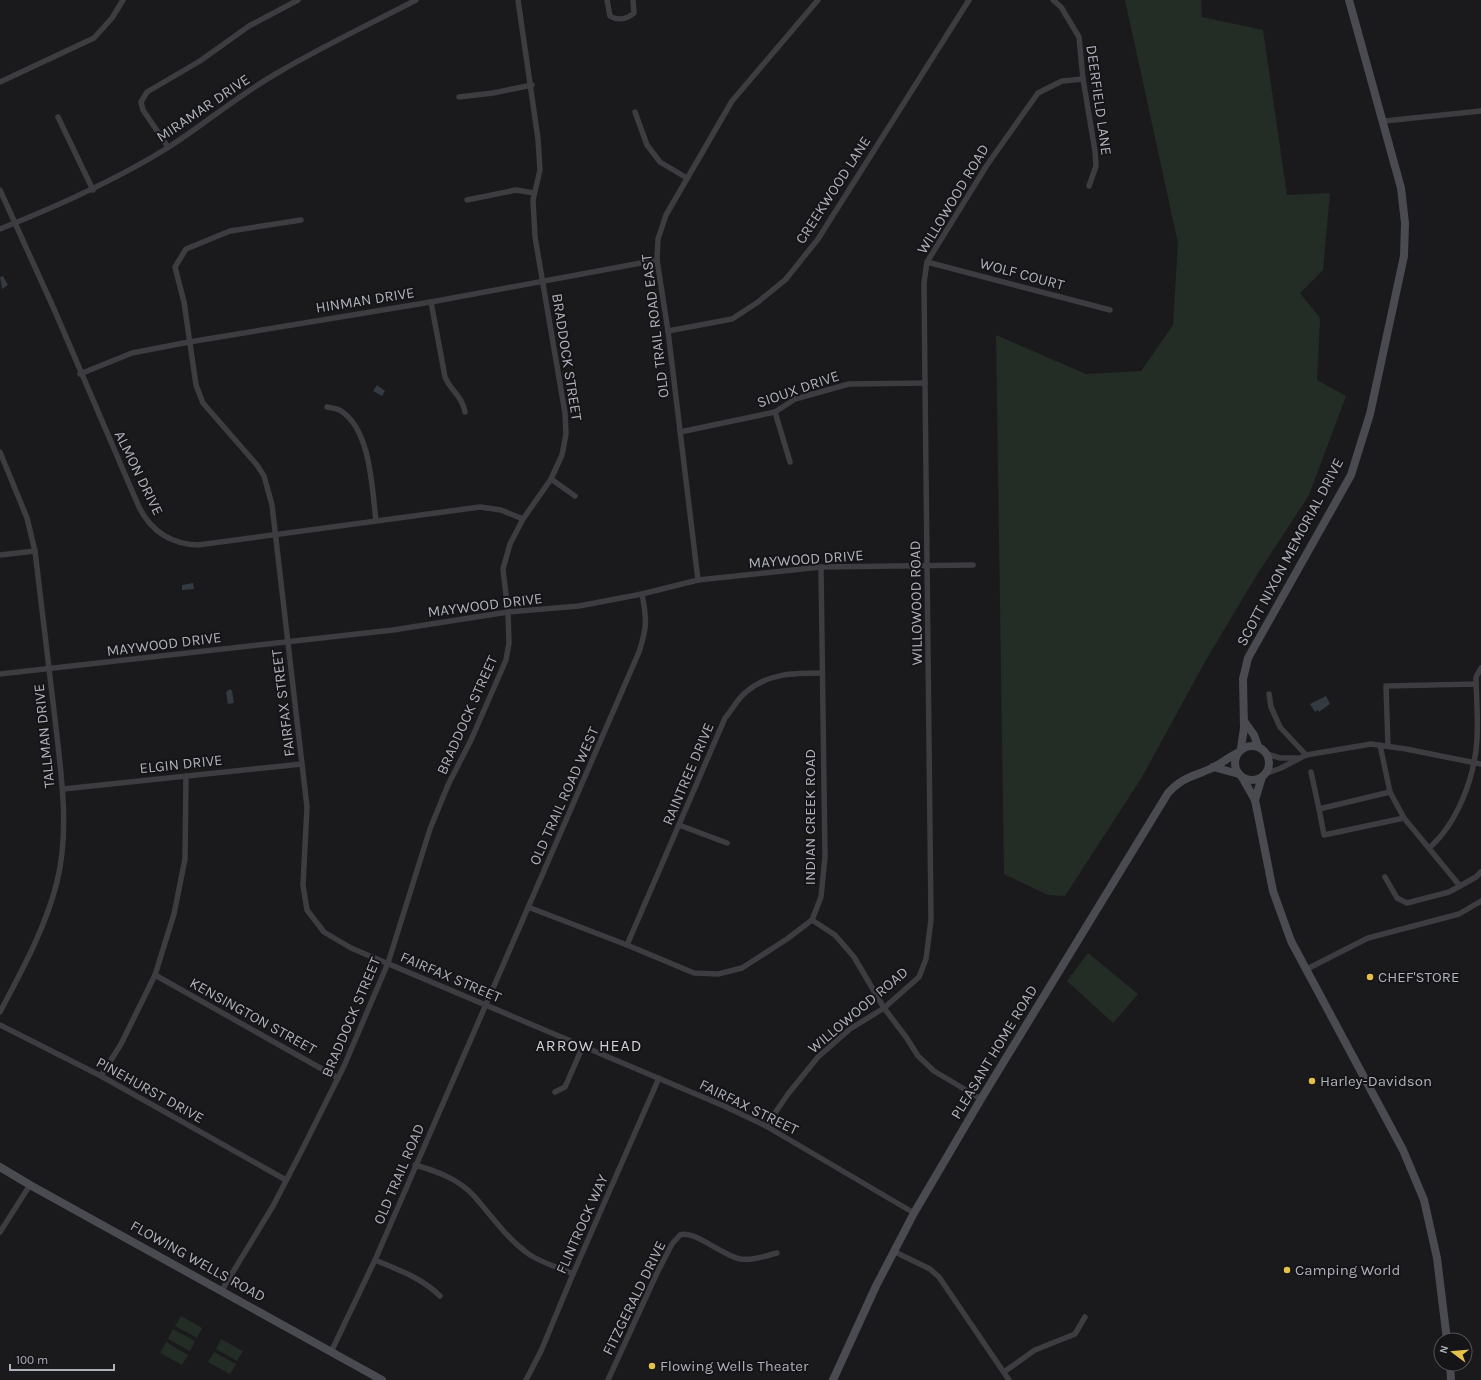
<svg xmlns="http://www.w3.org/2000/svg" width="1481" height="1380" viewBox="0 0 1481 1380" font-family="Karla,sans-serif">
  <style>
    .green { fill: #242c26 }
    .water { fill: #333a41 }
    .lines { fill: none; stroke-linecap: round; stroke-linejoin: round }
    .street { stroke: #3c3c41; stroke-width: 5.5 }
    .secondary { stroke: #4a4b51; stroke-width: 8 }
    .poi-dot { fill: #e4c14b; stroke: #151517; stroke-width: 1.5 }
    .labels { text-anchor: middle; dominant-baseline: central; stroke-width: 4; stroke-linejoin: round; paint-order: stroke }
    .street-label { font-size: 15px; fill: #aeb0bb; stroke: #151517 }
    .poi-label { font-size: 15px; fill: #aeb0bb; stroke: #151517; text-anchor: start }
    .neighbourhood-label { font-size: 16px; letter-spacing: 1px; fill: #cfd0d7; stroke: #151517 }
  </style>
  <rect width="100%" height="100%" fill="#1a1a1c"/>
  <g class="green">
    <path d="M 1125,0 L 1201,0 L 1202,17 L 1263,30 L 1287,195 L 1330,193 L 1323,270 L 1300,293 L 1320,318 L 1317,380 L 1346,396 L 1309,495 L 1255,578 L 1206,660 L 1142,777 L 1065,896 L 1048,895 L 1004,874 L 996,335 L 1086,374 L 1141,371 L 1173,325 L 1178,243 Z"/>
    <path d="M 1088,953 L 1138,994 L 1113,1023 L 1067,981 Z"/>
    <path d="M 181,1316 L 202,1328 L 197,1338 L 175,1326 Z"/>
    <path d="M 173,1329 L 195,1341 L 190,1351 L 168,1339 Z"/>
    <path d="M 221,1339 L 243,1351 L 237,1361 L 216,1349 Z"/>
    <path d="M 166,1342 L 188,1355 L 182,1365 L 160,1353 Z"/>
    <path d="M 214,1352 L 236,1364 L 230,1374 L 208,1362 Z"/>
  </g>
  <g class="water">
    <path d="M 3,276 L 8,285 L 2,289 L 0,277 Z"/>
    <path d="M 377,385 L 385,391 L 382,396 L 373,391 Z"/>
    <path d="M 193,583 L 194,589 L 182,590 L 182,585 Z"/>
    <path d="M 230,689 L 232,691 L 234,703 L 228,704 L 226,692 Z"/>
    <path d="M 1326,696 L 1330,704 L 1319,712 L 1318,710 L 1315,712 L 1310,704 Z"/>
  </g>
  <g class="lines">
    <g class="street">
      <path d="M 607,0 L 610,16 C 618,21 627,19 634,13 L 633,0"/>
      <path d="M 1053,0 L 1061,7 L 1079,37 L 1083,79 L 1095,151 L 1096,166 L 1089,186"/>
      <path d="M 0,82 L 94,38 L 112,18 L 123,0"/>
      <path d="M 459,97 L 493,93 L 532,85"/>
      <path d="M 635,112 L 647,145 L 660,162 L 687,178"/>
      <path d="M 58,117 L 93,190"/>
      <path d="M 1384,121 L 1481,111"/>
      <path d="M 168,147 L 143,110 L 141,102 L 147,92 L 200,61 L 249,26 L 298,0"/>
      <path d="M 0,190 L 54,309 L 139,507 C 151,531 171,544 198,545 L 480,507 L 501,510 L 523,519"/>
      <path d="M 467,200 L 516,190 L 534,193"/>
      <path d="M 301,220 L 230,231 L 186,249 L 175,267 L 184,302 L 196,385 L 203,403 L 257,465 L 264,476 L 272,505 L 307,807 L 303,885 L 307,910 L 324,932 L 351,948 L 724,1106 L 766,1126 L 914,1213"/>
      <path d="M 0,229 C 58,206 116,180 169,147 C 206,123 240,94 279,72 C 323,46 370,24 416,0"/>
      <path d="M 927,262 L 1110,310"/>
      <path d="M 431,302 L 445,377 C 451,391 462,396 465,412"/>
      <path d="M 668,331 L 732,319 L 758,302 L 786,279 L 818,239 L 969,0"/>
      <path d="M 80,374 L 132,353 L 189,342 L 431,302 L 657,260"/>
      <path d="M 327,407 C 331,408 337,408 341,411 C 371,430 372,489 376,521"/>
      <path d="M 775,412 L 790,462"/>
      <path d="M 680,432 L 775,412 L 795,399 L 849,384 L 925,383"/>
      <path d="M 0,452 L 27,518 L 35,551 C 42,607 48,663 55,719 C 61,773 70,829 57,882 C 45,929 22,970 0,1012"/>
      <path d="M 551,479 L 575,496"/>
      <path d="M 0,555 L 35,551"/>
      <path d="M 698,580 L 668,331 L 657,260 L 658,239 L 666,215 L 732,101 L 818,0"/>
      <path d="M 0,674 L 393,630 L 508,612 L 579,606 L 642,594 L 698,580 L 821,567 L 973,565"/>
      <path d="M 1476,684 L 1476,677 L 1481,668"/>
      <path d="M 1269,694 L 1271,707 L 1280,727 L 1306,755"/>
      <path d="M 1380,745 L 1390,792 L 1319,809 L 1324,835 L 1404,818 L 1460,886 L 1476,877 L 1481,872"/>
      <path d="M 1388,746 L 1386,686 L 1476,684 C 1477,702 1478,720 1477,739 C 1475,776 1458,823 1429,848"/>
      <path d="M 1267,754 L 1280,758 L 1297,758"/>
      <path d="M 1311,772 L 1319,809"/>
      <path d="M 1265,774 L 1281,768 L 1306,755 L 1371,744 L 1406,749 L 1481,764"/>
      <path d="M 63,789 L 302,764"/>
      <path d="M 1390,792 L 1404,818"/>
      <path d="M 679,825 L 727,843"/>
      <path d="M 1385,877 L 1397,898 L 1407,903 L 1449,892 L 1460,886"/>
      <path d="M 528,907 L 627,945 L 694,973 L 718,974 L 742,968 L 787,939 L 812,920 L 821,897 L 825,857 L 821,567"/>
      <path d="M 812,920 L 835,935 L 854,957 L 884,1008 L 906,1037 L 918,1056 L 934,1071 L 981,1099"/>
      <path d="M 627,945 L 725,718 C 732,710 738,698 746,692 C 768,673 794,673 822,673"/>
      <path d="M 1307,969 L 1368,938 L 1459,914 L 1481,901"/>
      <path d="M 155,975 L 338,1078"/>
      <path d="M 0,1025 L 101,1076 L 286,1180"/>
      <path d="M 101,1076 L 121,1044 L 155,975 L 174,914 L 185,859 L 186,776"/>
      <path d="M 555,1092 L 565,1087 L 583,1046"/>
      <path d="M 766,1126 L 788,1094 L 818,1057 L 850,1029 L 884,1008 L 919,977 L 926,959 L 931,920 L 925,383 L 924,283 L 927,262 L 987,165 L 1038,93 L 1062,81 L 1083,79"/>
      <path d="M 415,1165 C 436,1171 459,1179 474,1196 C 491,1215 505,1236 526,1252 C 538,1262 558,1267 573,1274"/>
      <path d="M 0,1232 L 30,1185"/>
      <path d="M 893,1251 L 930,1269 L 939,1277 L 1009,1380"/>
      <path d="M 375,1260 C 399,1270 422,1278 440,1296"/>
      <path d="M 222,1290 L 273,1206 L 304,1146 L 344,1066 L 388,963 L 430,829 L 448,785 L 471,740 L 506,660 L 509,643 L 508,612 L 503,569 L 510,544 L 523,519 L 551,479 L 562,455 L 566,434 L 565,413 L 535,237 L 533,200 L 540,170 L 538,139 L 518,0"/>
      <path d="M 331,1352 L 375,1260 L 639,652 C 647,628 647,620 642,594"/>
      <path d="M 1004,1372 L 1035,1350 L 1075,1334 L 1085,1317"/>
      <path d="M 526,1380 L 541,1351 L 573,1274 L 659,1078"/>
      <path d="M 608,1380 L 657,1273 L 672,1244 L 680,1235 C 693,1229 723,1256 740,1259 C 752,1261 765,1256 777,1253"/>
    </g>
    <g class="secondary">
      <path d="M 1244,721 L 1254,735 L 1258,746"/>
      <circle cx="1252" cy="763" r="17"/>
      <path d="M 1241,748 L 1244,728 L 1243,679 L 1248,658 L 1351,475 L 1370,414 L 1404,256 L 1405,223 L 1401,188 L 1349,0"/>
      <path d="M 1213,767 L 1239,774"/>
      <path d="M 1242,777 L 1255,800 L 1273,891 L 1291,941 L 1403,1150 L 1424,1200 L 1437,1258 L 1447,1340"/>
      <path d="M 1255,800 L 1262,777"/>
      <path d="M 0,1167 L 30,1185 L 382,1380"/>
      <path d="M 1450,1364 L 1451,1380"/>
      <path d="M 833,1380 L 876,1286 L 914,1213 L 981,1099 L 1168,793 C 1184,776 1193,777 1212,768 C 1221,764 1229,757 1237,753"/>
    </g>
  </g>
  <g class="poi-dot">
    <circle cx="1370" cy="977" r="4"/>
    <circle cx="1312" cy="1081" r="4"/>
    <circle cx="1287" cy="1270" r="4"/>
    <circle cx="652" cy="1366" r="4"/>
  </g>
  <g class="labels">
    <g class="street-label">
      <text transform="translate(1099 100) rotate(82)">DEERFIELD LANE</text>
      <text transform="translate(203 108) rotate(-34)">MIRAMAR DRIVE</text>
      <text transform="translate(833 190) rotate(-57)">CREEKWOOD LANE</text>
      <text transform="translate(953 199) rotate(-59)">WILLOWOOD ROAD</text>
      <text transform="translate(1022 274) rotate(15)">WOLF COURT</text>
      <text transform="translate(365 300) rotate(-9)">HINMAN DRIVE</text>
      <text transform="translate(655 326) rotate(-97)">OLD TRAIL ROAD EAST</text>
      <text transform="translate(567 357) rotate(81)">BRADDOCK STREET</text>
      <text transform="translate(798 389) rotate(-19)">SIOUX DRIVE</text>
      <text transform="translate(139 473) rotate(64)">ALMON DRIVE</text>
      <text transform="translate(1290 552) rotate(-62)">SCOTT NIXON MEMORIAL DRIVE</text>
      <text transform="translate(806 559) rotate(-4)">MAYWOOD DRIVE</text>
      <text transform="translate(916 603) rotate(-91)">WILLOWOOD ROAD</text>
      <text transform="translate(485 605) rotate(-7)">MAYWOOD DRIVE</text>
      <text transform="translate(164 644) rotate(-7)">MAYWOOD DRIVE</text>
      <text transform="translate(283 703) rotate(-97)">FAIRFAX STREET</text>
      <text transform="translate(467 715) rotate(-66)">BRADDOCK STREET</text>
      <text transform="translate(44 736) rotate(-96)">TALLMAN DRIVE</text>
      <text transform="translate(181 764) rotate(-6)">ELGIN DRIVE</text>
      <text transform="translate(688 774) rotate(-67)">RAINTREE DRIVE</text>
      <text transform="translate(564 796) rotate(-66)">OLD TRAIL ROAD WEST</text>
      <text transform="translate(810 817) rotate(-90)">INDIAN CREEK ROAD</text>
      <text transform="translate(451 977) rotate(23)">FAIRFAX STREET</text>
      <text transform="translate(858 1010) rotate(-40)">WILLOWOOD ROAD</text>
      <text transform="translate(253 1016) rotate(29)">KENSINGTON STREET</text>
      <text transform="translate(351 1017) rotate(-67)">BRADDOCK STREET</text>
      <text transform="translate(994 1052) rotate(-59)">PLEASANT HOME ROAD</text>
      <text transform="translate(150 1090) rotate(29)">PINEHURST DRIVE</text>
      <text transform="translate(749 1107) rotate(26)">FAIRFAX STREET</text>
      <text transform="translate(399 1174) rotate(-67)">OLD TRAIL ROAD</text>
      <text transform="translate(582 1224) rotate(-66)">FLINTROCK WAY</text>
      <text transform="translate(198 1261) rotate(29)">FLOWING WELLS ROAD</text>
      <text transform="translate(634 1298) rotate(-64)">FITZGERALD DRIVE</text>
    </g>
    <g class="poi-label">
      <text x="1378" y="977">CHEF'STORE</text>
      <text x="1320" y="1081">Harley-Davidson</text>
      <text x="1295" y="1270">Camping World</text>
      <text x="660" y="1366">Flowing Wells Theater</text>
    </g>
    <g class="neighbourhood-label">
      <text x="589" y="1045">ARROW HEAD</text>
    </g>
  </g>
  <g transform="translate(1453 1352) rotate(286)"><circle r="19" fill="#151517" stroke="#525359"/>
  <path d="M0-3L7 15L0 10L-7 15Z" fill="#e4c14b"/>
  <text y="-6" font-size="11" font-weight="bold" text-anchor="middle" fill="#aeb0bb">N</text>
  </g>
  <path d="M10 1364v6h104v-6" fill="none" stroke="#aeb0bb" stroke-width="2"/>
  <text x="16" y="1364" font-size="12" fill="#aeb0bb" stroke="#151517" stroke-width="3" paint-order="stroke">100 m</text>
</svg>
